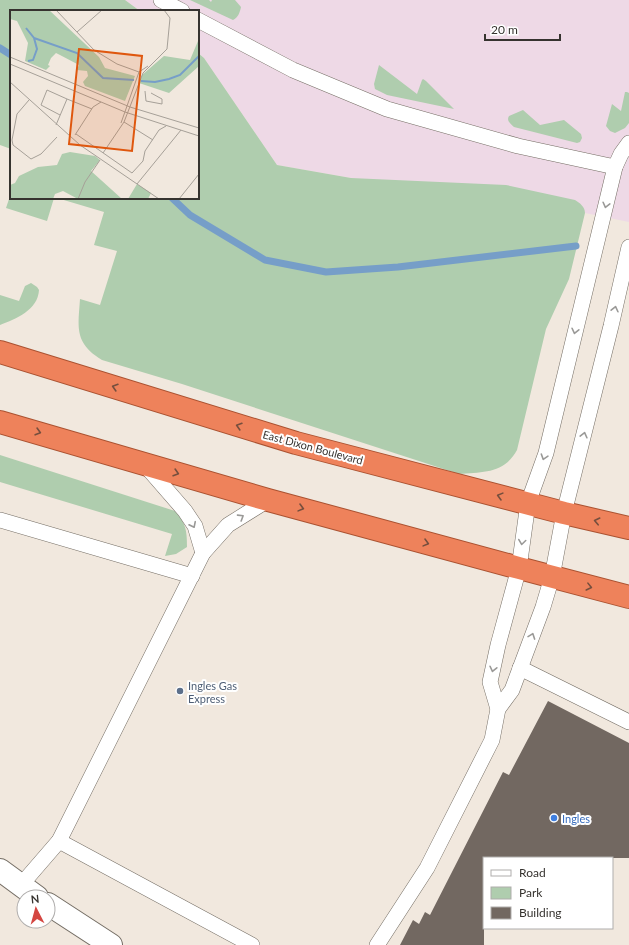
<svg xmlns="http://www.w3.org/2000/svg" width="629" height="945" viewBox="0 0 629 945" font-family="Lato,sans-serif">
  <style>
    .commercial { fill: #eed9e6 }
    .green { fill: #afcdae }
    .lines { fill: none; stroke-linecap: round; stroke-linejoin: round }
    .stream { stroke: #769ec8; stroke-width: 7 }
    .building { fill: #726861 }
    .service-casing { stroke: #756e65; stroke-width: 16 }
    .secondary-casing { stroke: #756e65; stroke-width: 24 }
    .trunk-casing { stroke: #aa5231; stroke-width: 24 }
    .service { stroke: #fff; stroke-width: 15 }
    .secondary { stroke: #fff; stroke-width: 22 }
    .trunk { stroke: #ee825b; stroke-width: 22 }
    .oneway { stroke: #9a9997 }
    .oneway2 { stroke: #764f3e }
    .service-dot { fill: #5c6f8a; stroke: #fff; stroke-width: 1.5 }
    .shop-dot { fill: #3f7fe0; stroke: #fff; stroke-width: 1.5 }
    .labels { text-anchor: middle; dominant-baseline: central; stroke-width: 4; stroke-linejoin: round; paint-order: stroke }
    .street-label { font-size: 11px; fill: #36332f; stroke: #fff }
    .service-label { font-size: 11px; fill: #4e5e75; stroke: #fff; text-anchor: start }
    .shop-label { font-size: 11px; fill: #366cbe; stroke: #fff; text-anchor: start }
    .inset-river { fill: none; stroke: #769ec8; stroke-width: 2 }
    .inset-road { fill: none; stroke: #a6a098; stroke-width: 1 }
    .view { fill: #df570e; fill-opacity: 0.15; stroke: #df570e; stroke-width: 2 }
    .inset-edge { fill: none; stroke: #36332f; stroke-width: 2 }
  </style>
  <rect width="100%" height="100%" fill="#f1e8de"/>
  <path class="commercial" d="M 125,0 L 629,0 L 629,222 L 585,213 L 585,211 L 351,178 L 277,165 L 204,58 L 198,53 L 198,11 L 140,11 Z"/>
  <g class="green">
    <path d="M 0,0 L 125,0 L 140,11 L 11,11 L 11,149 L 0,145 Z"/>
    <path d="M 190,0 L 209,0 L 211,2 L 212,0 L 235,0 L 241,7 C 240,12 238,18 233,20 Z"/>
    <path d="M 198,53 L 204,58 L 277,165 L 351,178 L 506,185 L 575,200 C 580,203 585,207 585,213 L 569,279 L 546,329 L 517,450 C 504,474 483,472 459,474 L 182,384 L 102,360 C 74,343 78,328 80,299 L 100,305 L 117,251 L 94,245 L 104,212 L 57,198 L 198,198 Z"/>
    <path d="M 379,65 L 417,94 L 422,80 L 423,79 L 426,81 L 454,109 L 387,95 L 375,89 L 374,84 Z"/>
    <path d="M 625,92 L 627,92 L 629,93 L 629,123 L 625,128 L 615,133 L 610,131 L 606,126 L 612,104 L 621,111 Z"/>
    <path d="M 523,110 L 540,125 L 564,120 L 581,134 L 582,138 L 580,142 L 577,143 L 514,127 C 511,124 506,121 509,116 Z"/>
    <path d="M 11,193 L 11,198 L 54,198 L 47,221 L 6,208 Z"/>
    <path d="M 31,283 L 37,287 L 39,290 C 38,310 16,319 0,325 L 0,295 L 19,301 L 25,286 Z"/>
    <path d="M 0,455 L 175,511 C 186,523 187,531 187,547 L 176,554 L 165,556 L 172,534 L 0,482 Z"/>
  </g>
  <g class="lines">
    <g class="stream">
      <path d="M 0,48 L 11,55"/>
      <path d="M 172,198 L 190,215 L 265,260 L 326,272 L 398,267 L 576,246"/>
    </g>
  </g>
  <path class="building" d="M 548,701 L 629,743 L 629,858 L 484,858 L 484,945 L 400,945 L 413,920 L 419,924 L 425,912 L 430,915 L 503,772 L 509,775 Z"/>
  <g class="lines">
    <g class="service-casing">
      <g id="service">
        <path d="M 161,0 L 182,11"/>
        <path d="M 198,20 L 293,70 L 387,109 L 518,146 L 615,167"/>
        <path d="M 145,465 L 185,511 L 195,526 L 203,553"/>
        <path d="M 0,520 L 192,576"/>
        <path d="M 520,668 L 629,722"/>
        <path d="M 498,709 L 490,682 L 498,645 L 519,568 L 528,503 L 546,453 L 615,167 L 621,154 L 629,143"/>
        <path d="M 59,841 L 252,945"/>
        <path d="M 21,885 L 59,841 L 203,553 L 228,525 L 268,500"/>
        <path d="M 377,945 L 427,868 L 492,740 L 498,709 L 512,690 L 543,607 L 552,577 L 564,513 L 611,326 L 629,247"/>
      </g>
    </g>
    <g class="secondary-casing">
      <g id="secondary">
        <path d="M 0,870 L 37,897"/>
        <path d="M 48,904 L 111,945"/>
      </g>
    </g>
    <g class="trunk-casing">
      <g id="trunk">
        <path d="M 0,352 L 296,443 L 564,513 L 629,528"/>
        <path d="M 0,422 L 268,500 L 519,568 L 629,597"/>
      </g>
    </g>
    <use href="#service" class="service"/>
    <use href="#secondary" class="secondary"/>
    <use href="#trunk" class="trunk"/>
  </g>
  <defs><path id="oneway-chevron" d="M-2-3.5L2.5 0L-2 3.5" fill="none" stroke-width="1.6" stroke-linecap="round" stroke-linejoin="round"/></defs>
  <g class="oneway">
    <use href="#oneway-chevron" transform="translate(606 205) rotate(104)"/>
    <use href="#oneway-chevron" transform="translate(615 309) rotate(-77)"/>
    <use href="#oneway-chevron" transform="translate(575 331) rotate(103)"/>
    <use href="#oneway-chevron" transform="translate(584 435) rotate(-76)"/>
    <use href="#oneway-chevron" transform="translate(544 457) rotate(108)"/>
    <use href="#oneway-chevron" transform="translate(241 517) rotate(-32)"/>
    <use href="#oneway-chevron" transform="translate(193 525) rotate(64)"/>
    <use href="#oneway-chevron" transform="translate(522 542) rotate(98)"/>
    <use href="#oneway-chevron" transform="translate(532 636) rotate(-70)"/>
    <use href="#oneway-chevron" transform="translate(493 669) rotate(103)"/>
  </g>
  <g class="oneway2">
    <use href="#oneway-chevron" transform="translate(115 387) rotate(-163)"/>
    <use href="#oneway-chevron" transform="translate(239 426) rotate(-163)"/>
    <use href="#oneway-chevron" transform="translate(38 432) rotate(16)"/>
    <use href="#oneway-chevron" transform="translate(176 473) rotate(17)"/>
    <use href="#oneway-chevron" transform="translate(500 496) rotate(-165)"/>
    <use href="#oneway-chevron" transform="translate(301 508) rotate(15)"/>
    <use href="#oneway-chevron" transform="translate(597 521) rotate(-167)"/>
    <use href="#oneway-chevron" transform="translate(426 543) rotate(15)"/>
    <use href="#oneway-chevron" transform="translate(589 587) rotate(14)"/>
  </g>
  <circle class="service-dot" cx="180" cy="691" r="4"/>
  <circle class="shop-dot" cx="554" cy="818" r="4"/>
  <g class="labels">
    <g class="street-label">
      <text transform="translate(313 447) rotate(15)">East Dixon Boulevard</text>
    </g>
    <g class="service-label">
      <text x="188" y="685">Ingles Gas<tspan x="188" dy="13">Express</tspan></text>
    </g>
    <g class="shop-label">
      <text x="562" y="818">Ingles</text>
    </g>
  </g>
  <g transform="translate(10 10)">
    <rect width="189" height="189" fill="#f1e8de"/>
    <path d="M 0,0 L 39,0 L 89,47 L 95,58 L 125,66 L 115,91 L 75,76 L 73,72 L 78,66 L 77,61 L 67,60 L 69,55 L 50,45 L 46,43 L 41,48 L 38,55 L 40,56 L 36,60 L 15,51 L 18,33 L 7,11 L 0,9 ZM 189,14 L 189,56 L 159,83 L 129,73 L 132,65 L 154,46 L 180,50 L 188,31 ZM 60,142 L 85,146 L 90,150 L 81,161 L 112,189 L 68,189 L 53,181 L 45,184 L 43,189 L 0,189 L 0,175 L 5,173 L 9,166 L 28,157 L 47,155 L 52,144 ZM 127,174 L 141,183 L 138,189 L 118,189 Z" fill="#afcdae"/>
    <path class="inset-river" d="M 16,18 L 24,28 L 27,39 L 23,50 L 18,51M 24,28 L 67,43 L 93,68 L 124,70M 131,71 L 145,72 L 159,69 L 170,65 L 189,46"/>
    <path class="inset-road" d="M 46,0 L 84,40 L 107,54 L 129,62M 67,22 L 92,0M 0,47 L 120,97 L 189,118M 0,54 L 115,102 L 189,126M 0,72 L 70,135 L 149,189M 135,81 L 136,91 L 152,94 L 152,89 L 141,83M 57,89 L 82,99M 19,90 L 7,104 L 2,130 L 3,135 L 21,149 L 31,144 L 47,127M 114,112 L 143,130M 111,113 L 129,62 L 138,56M 46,115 L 57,89 L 37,80 L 31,95 L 50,105M 66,124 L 122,163 L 133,151 L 135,141 L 149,120 L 156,116M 65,125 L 83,97 L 91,92M 93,143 L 114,112 L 133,63 L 157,39 L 160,8 L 154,0M 127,174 L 171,120M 68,189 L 75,172 L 90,150M 169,189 L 189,164"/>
    <path class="view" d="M 69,39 L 132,46 L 122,141 L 59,134 Z"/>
    <rect width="189" height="189" class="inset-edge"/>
  </g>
  <rect x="483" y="857" width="130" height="72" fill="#ffffff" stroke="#afadac"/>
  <rect x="491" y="870" width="20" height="6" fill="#ffffff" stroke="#afadac"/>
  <text x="519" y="877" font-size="12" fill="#36332f">Road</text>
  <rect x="491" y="887" width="20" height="12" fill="#afcdae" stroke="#afadac"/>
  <text x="519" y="897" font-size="12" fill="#36332f">Park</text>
  <rect x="491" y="907" width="20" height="12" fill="#726861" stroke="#afadac"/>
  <text x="519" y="917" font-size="12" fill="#36332f">Building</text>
  <g transform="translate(36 909) rotate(354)"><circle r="19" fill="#ffffff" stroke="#afadac"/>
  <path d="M0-3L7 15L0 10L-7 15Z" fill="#d44641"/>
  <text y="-6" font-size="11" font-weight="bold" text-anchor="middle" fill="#36332f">N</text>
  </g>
  <path d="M485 34v6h75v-6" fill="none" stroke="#36332f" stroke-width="2"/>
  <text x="491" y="34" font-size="12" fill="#36332f" stroke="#ffffff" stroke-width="3" paint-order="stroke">20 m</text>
</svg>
